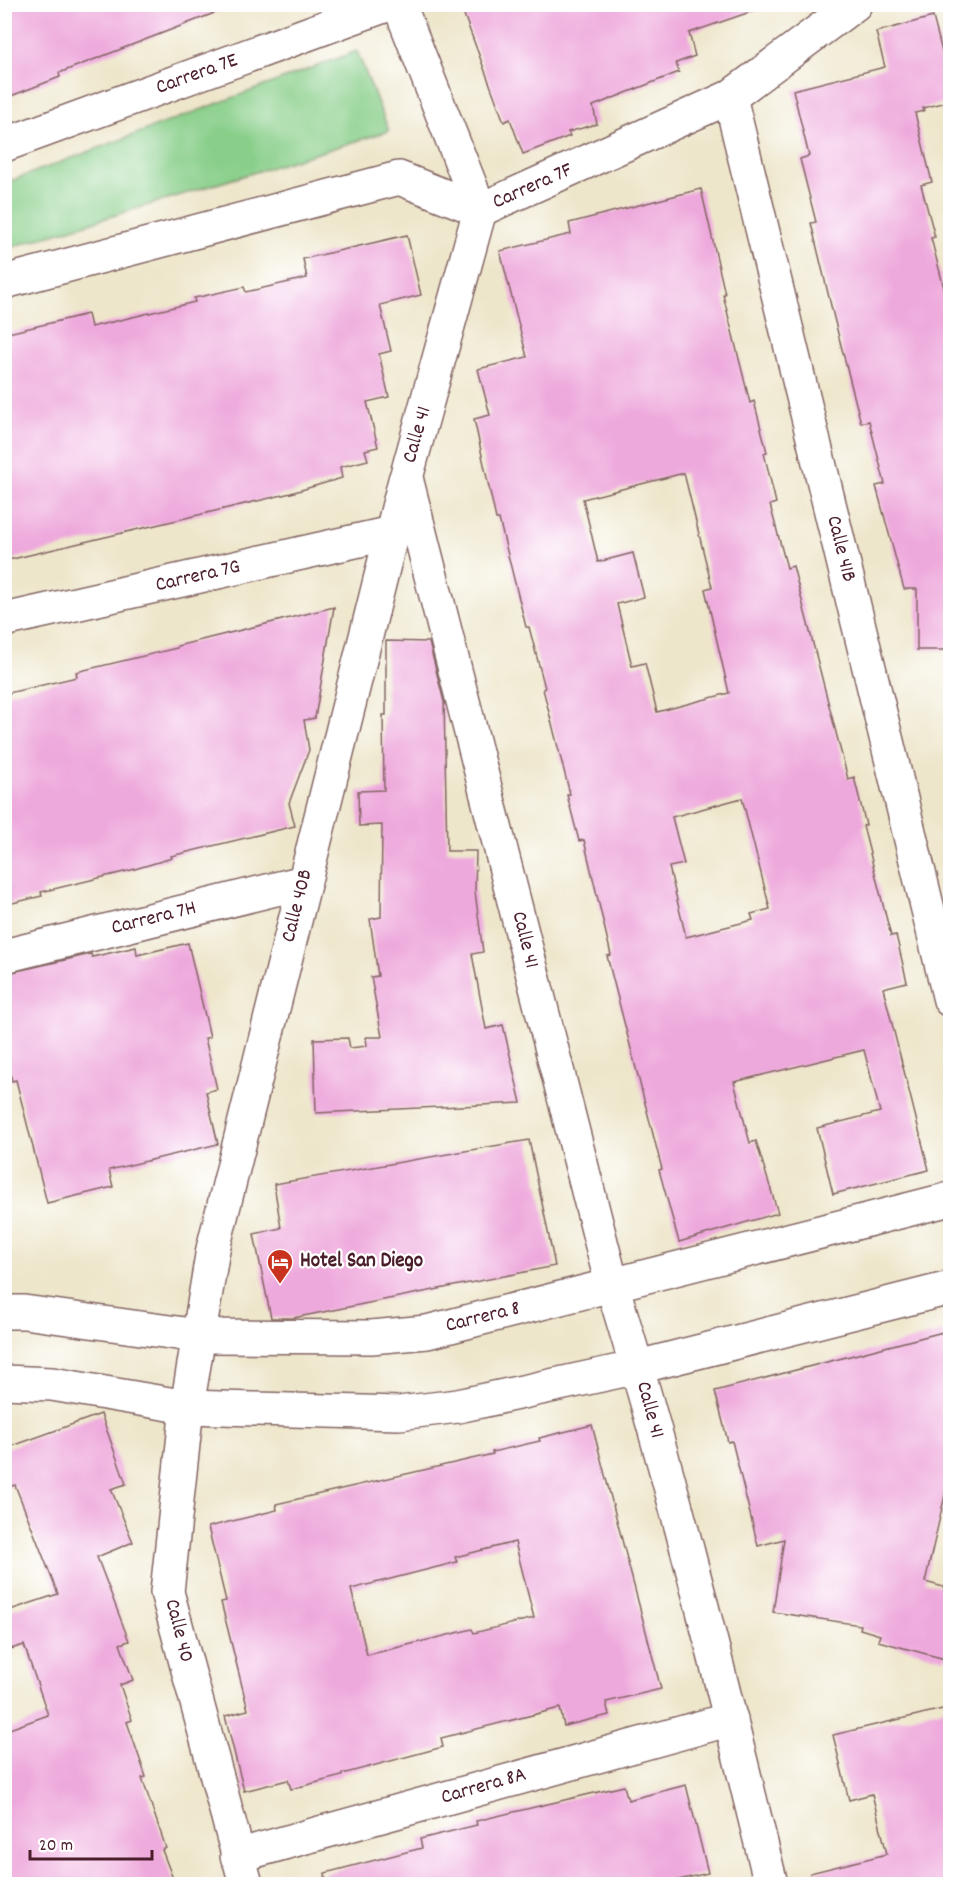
<svg xmlns="http://www.w3.org/2000/svg" width="955" height="1889" viewBox="0 0 955 1889" font-family="Dekko,sans-serif">
  <style>
    .green { fill: #89cf8a; stroke: #6a775a; stroke-width: 1.5 }
    .building { fill: #eea9dc; fill-rule: evenodd }
    .lines { fill: none; stroke-linecap: round; stroke-linejoin: round }
    .minor-casing { stroke: #836563; stroke-width: 36 }
    .minor { stroke: #fff; stroke-width: 33 }
    .labels { text-anchor: middle; dominant-baseline: central; stroke-width: 4.5; stroke-linejoin: round; paint-order: stroke }
    .street-label { font-size: 21px; fill: #4a1f2b; stroke: #fff }
    .poi-label { font-size: 21px; font-weight: bold; fill: #4a1f2b; stroke: #fff; text-anchor: start }
  </style>
  <rect width="100%" height="100%" fill="#fff"/>
  <filter id="ink" filterUnits="userSpaceOnUse"><feTurbulence type="fractalNoise" baseFrequency=".0167" numOctaves="2"/><feDisplacementMap in="SourceGraphic" scale="12" xChannelSelector="R" yChannelSelector="G"/><feConvolveMatrix kernelMatrix="1 2 1 2 8 2 1 2 1" color-interpolation-filters="sRGB"/></filter>
  <filter id="wash" filterUnits="userSpaceOnUse"><feTurbulence type="fractalNoise" baseFrequency=".008" numOctaves="4" result="noise"/><feDisplacementMap in="SourceGraphic" scale="24" xChannelSelector="R" yChannelSelector="G"/><feGaussianBlur stdDeviation="1.35" result="paint"/><feColorMatrix in="noise" values="0 0 0 0 0 0 0 0 0 0 0 0 0 0 0 0 0 1.4 0 .05"/><feComposite in="paint" operator="in"/></filter>
  <g filter="url(#wash)">
    <rect width="100%" height="100%" fill="#eee6cb"/>
    <path class="green" d="M 357,51 L 389,131 L 5,249 L 5,183 Z"/>
    <g id="blocks">
      <g class="building">
        <path d="M 4,4 L 229,4 L 230,7 L 59,73 L 60,77 L 11,96 L 4,79 Z"/>
        <path d="M 460,4 L 755,4 L 756,10 L 689,33 L 695,56 L 676,63 L 679,72 L 593,106 L 597,124 L 568,132 L 570,136 L 523,154 L 510,119 L 504,122 Z"/>
        <path d="M 933,17 L 951,86 L 951,101 L 923,108 L 924,111 L 915,113 L 932,182 L 921,185 L 935,237 L 931,238 L 951,315 L 951,650 L 917,650 L 917,589 L 904,589 L 876,486 L 885,484 L 869,421 L 861,423 L 834,318 L 811,223 L 816,222 L 800,159 L 809,156 L 793,90 L 885,67 L 876,32 Z"/>
        <path d="M 701,189 L 725,294 L 723,295 L 750,403 L 754,401 L 767,452 L 764,453 L 776,503 L 770,505 L 787,568 L 793,566 L 848,779 L 854,777 L 866,825 L 863,826 L 891,936 L 896,935 L 907,982 L 883,988 L 929,1170 L 833,1194 L 817,1128 L 880,1112 L 864,1050 L 734,1082 L 750,1143 L 756,1141 L 778,1213 L 679,1242 L 659,1170 L 662,1169 L 607,956 L 611,955 L 584,840 L 579,841 L 567,795 L 570,794 L 543,689 L 545,688 L 529,627 L 526,627 L 499,519 L 496,519 L 474,419 L 490,415 L 478,369 L 527,357 L 500,251 L 571,234 L 569,223 ZM 684,473 L 712,587 L 705,589 L 729,693 L 657,712 L 645,663 L 632,666 L 617,604 L 644,597 L 633,553 L 598,562 L 583,499 ZM 742,798 L 770,909 L 751,914 L 753,920 L 686,937 L 669,867 L 684,864 L 672,817 Z"/>
        <path d="M 407,235 L 421,295 L 380,305 L 391,351 L 379,354 L 389,397 L 367,402 L 378,447 L 365,450 L 368,460 L 340,467 L 342,478 L 291,493 L 4,561 L 4,334 L 88,314 L 91,327 L 195,302 L 194,298 L 244,287 L 246,292 L 307,278 L 303,259 Z"/>
        <path d="M 334,607 L 315,718 L 304,720 L 309,750 L 289,803 L 295,826 L 171,856 L 172,858 L 128,871 L 41,892 L 42,896 L 4,905 L 4,694 L 77,677 L 76,672 L 177,648 L 177,646 Z"/>
        <path d="M 386,641 L 429,642 L 444,702 L 447,851 L 476,851 L 475,892 L 483,952 L 472,954 L 486,1029 L 503,1025 L 521,1103 L 316,1113 L 314,1039 L 348,1038 L 350,1048 L 367,1046 L 366,1037 L 382,1037 L 371,977 L 378,976 L 370,919 L 381,917 L 382,825 L 359,826 L 358,791 L 384,790 L 383,715 L 386,715 Z"/>
        <path d="M 188,943 L 210,1037 L 205,1038 L 217,1089 L 206,1092 L 218,1144 L 109,1170 L 113,1187 L 47,1203 L 16,1080 L 12,1081 L 4,1048 L 4,974 L 91,954 L 92,957 L 136,947 L 137,955 Z"/>
        <path d="M 529,1140 L 555,1266 L 293,1318 L 271,1318 L 254,1234 L 281,1228 L 274,1184 Z"/>
        <path d="M 943,1332 L 951,1361 L 951,1469 L 925,1582 L 951,1589 L 951,1642 L 945,1659 L 878,1641 L 880,1635 L 860,1629 L 861,1625 L 773,1612 L 784,1539 L 758,1546 L 732,1441 L 728,1442 L 715,1391 Z"/>
        <path d="M 101,1414 L 126,1484 L 111,1489 L 133,1542 L 97,1557 L 129,1641 L 120,1644 L 133,1680 L 120,1685 L 132,1720 L 127,1722 L 146,1777 L 142,1778 L 166,1848 L 162,1850 L 175,1884 L 4,1884 L 4,1731 L 48,1715 L 24,1645 L 4,1651 L 4,1612 L 58,1594 L 15,1485 L 4,1489 L 4,1449 Z"/>
        <path d="M 592,1425 L 661,1689 L 606,1702 L 609,1715 L 564,1726 L 560,1708 L 441,1738 L 443,1747 L 342,1774 L 342,1776 L 291,1789 L 288,1780 L 244,1791 L 225,1716 L 248,1710 L 221,1602 L 226,1601 L 208,1527 L 277,1510 L 276,1504 L 493,1454 L 492,1452 L 540,1441 L 539,1438 ZM 515,1542 L 534,1618 L 474,1633 L 472,1629 L 367,1655 L 351,1589 L 457,1562 L 455,1557 Z"/>
        <path d="M 951,1707 L 951,1884 L 812,1884 L 810,1873 L 887,1854 L 872,1794 L 849,1800 L 833,1735 Z"/>
        <path d="M 686,1785 L 708,1873 L 662,1884 L 326,1884 L 325,1873 L 422,1848 L 420,1839 L 477,1825 L 476,1821 L 624,1786 L 628,1800 Z"/>
      </g>
    </g>
  </g>
  <g filter="url(#ink)">
    <use href="#blocks" fill-opacity="0" stroke="#836563" stroke-width="1.5"/>
    <g class="lines">
      <g class="minor-casing">
        <g id="minor">
          <path d="M 399,4 L 480,210 L 406,478 L 612,1285 C 673,1482 722,1684 771,1884"/>
          <path d="M 730,97 L 950,1000"/>
          <path d="M 4,145 L 389,4"/>
          <path d="M 4,282 L 399,178 L 480,210 L 730,97 L 855,4"/>
          <path d="M 4,620 L 391,533"/>
          <path d="M 4,956 L 304,882"/>
          <path d="M 4,1312 L 24,1312 L 199,1336 L 371,1337 L 427,1332 L 950,1199"/>
          <path d="M 4,1382 L 52,1384 L 187,1407 L 399,1413 L 458,1406 L 638,1367 L 950,1288"/>
          <path d="M 237,1856 L 731,1719"/>
          <path d="M 246,1884 L 167,1592 L 187,1407 L 213,1249 L 405,480"/>
        </g>
      </g>
      <use href="#minor" class="minor"/>
    </g>
  </g>
  <defs>
    <g id="hotel-pin" transform="scale(1.35)"><path d="M0 17L-7.5 6A9.5 9.5 0 1 1 7.5 6Z" fill="#c8321e" stroke="#fff"/><path d="M-6-4.5h1.5V1H6V5H4.5V3h-9V5H-6ZM-4 0a1.8 1.8 0 1 1 3.6 0ZM.5 0V-2.5h3Q6-2.5 6 0Z" fill="#fff"/></g>
  </defs>
  <g fill-rule="evenodd">
    <use href="#hotel-pin" x="280" y="1262"/>
  </g>
  <g class="labels">
    <g class="street-label">
      <text transform="translate(197 75) rotate(-20)">Carrera 7E</text>
      <text transform="translate(533 187) rotate(-24)">Carrera 7F</text>
      <text transform="translate(418 435) rotate(-74)">Calle 41</text>
      <text transform="translate(840 549) rotate(76)">Calle 41B</text>
      <text transform="translate(198 577) rotate(-13)">Carrera 7G</text>
      <text transform="translate(298 906) rotate(-76)">Calle 40B</text>
      <text transform="translate(154 919) rotate(-14)">Carrera 7H</text>
      <text transform="translate(524 940) rotate(76)">Calle 41</text>
      <text transform="translate(483 1318) rotate(-14)">Carrera 8</text>
      <text transform="translate(649 1410) rotate(75)">Calle 41</text>
      <text transform="translate(178 1631) rotate(76)">Calle 40</text>
      <text transform="translate(484 1787) rotate(-16)">Carrera 8A</text>
    </g>
    <g class="poi-label">
      <text x="300" y="1262">Hotel San Diego</text>
    </g>
  </g>
  <rect width="955" height="1889" fill="none" stroke="#fff" stroke-width="24"/>
  <path d="M30 1850v9h122v-9" fill="none" stroke="#4a1f2b" stroke-width="3"/>
  <text x="39" y="1850" font-size="18" fill="#4a1f2b" stroke="#ffffff" stroke-width="4.5" paint-order="stroke">20 m</text>
</svg>
